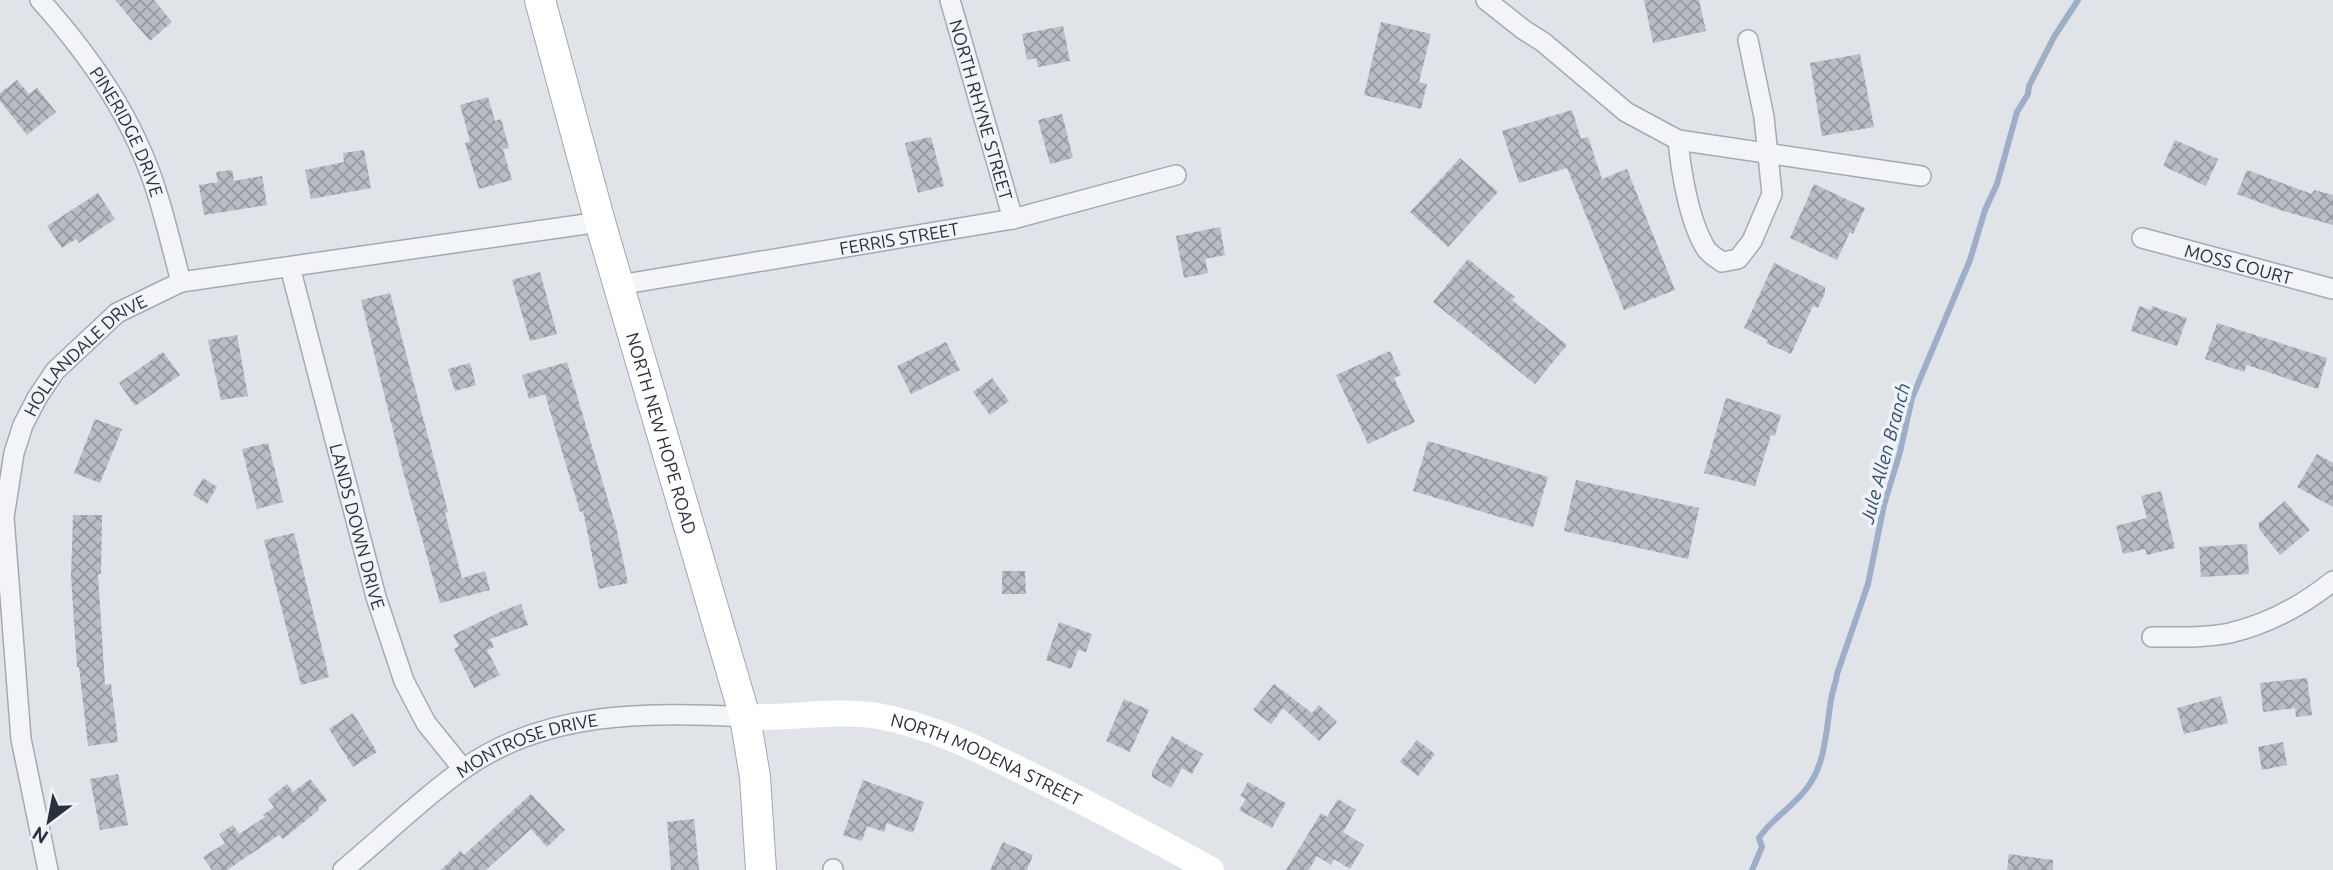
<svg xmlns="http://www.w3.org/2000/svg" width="2333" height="870" viewBox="0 0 2333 870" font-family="Ubuntu,sans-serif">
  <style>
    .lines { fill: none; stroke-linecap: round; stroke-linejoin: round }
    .stream { stroke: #9dafc7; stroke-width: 6 }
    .building { fill: url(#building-cross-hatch) }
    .street-casing { stroke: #a5aab2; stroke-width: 22 }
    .primary-casing { stroke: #a0a7b3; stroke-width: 32 }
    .street { stroke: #f3f4f7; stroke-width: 19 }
    .secondary { stroke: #fff; stroke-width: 26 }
    .primary { stroke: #fff; stroke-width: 30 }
    .labels { text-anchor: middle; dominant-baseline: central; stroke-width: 7; stroke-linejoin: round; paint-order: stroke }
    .street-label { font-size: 18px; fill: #29303f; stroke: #eff2f6 }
    .water-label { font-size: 19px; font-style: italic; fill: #354d71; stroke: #eff2f6 }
  </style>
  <defs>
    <pattern id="building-cross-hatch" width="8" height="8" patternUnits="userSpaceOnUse" patternTransform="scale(1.75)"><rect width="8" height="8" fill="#b7bcc5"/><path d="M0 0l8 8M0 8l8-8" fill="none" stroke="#9599a1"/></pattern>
  </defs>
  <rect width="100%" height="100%" fill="#e0e3e8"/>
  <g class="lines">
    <path class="stream" d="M 1752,870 L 1762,847 L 1759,838 C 1772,818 1793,807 1807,788 C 1826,763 1826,730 1831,700 C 1832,691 1836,684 1837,674 L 1868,584 L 1884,505 L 1900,452 L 1912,398 L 1970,260 L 1985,210 L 1997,184 L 2017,112 L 2028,94 L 2029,86 L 2054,37 L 2078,0"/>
  </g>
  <g class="building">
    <path d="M 115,0 L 154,0 L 172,22 L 150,41 Z"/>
    <path d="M 1644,0 L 1699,0 L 1706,31 L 1653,43 Z"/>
    <path d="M 1381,22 L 1431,34 L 1419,82 L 1427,84 L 1421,109 L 1364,95 Z"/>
    <path d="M 1063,26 L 1070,61 L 1038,67 L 1036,58 L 1027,60 L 1022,34 Z"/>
    <path d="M 1860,54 L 1874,127 L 1822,136 L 1810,63 Z"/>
    <path d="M 17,80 L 29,94 L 37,88 L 56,112 L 27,135 L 0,101 L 0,93 Z"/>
    <path d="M 488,97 L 495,121 L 501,119 L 509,148 L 503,149 L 512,180 L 479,189 L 465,143 L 470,141 L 460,105 Z"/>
    <path d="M 1572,110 L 1581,139 L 1588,137 L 1602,179 L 1627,169 L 1675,290 L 1624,310 L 1567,168 L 1519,183 L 1502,131 Z"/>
    <path d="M 1062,114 L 1073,158 L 1050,164 L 1038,120 Z"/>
    <path d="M 931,137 L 944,186 L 918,193 L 905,143 Z"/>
    <path d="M 2175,140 L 2218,159 L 2206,186 L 2163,166 Z"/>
    <path d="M 364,150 L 371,188 L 311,199 L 305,170 L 344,162 L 343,153 Z"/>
    <path d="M 1460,158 L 1498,192 L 1448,247 L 1410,212 Z"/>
    <path d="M 232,170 L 234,181 L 262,176 L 267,205 L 204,215 L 199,185 L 218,182 L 216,172 Z"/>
    <path d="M 2247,170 L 2312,194 L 2314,190 L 2333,195 L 2333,225 L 2280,210 L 2237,194 Z"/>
    <path d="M 1814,184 L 1865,208 L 1853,234 L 1850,232 L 1837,260 L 1790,238 Z"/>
    <path d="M 98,193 L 115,219 L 79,243 L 76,239 L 62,248 L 47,226 Z"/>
    <path d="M 1220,227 L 1225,255 L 1205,259 L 1208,273 L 1184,278 L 1176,236 Z"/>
    <path d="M 1468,259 L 1515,297 L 1512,300 L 1567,345 L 1535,384 L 1433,302 Z"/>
    <path d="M 1774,263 L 1825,287 L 1825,293 L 1818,308 L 1813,306 L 1791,354 L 1766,343 L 1768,340 L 1744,328 Z"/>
    <path d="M 540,272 L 557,334 L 530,341 L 512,280 Z"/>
    <path d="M 390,293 L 448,512 L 445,513 L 462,578 L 485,571 L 490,590 L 440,603 L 403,471 L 361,300 Z"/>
    <path d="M 2139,306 L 2151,310 L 2152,306 L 2187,318 L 2177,346 L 2131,331 Z"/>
    <path d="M 2217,323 L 2327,358 L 2318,389 L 2247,365 L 2244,372 L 2205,359 Z"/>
    <path d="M 237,335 L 248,396 L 221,400 L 208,340 Z"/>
    <path d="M 946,342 L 960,370 L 911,394 L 897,366 Z"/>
    <path d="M 1390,351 L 1401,375 L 1394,378 L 1415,422 L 1368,444 L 1336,375 Z"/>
    <path d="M 163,352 L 180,375 L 135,406 L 119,383 Z"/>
    <path d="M 567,362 L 616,527 L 628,583 L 599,589 L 583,511 L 580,512 L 545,394 L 529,399 L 522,375 Z"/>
    <path d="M 470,363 L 476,385 L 455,391 L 448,369 Z"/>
    <path d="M 992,378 L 1009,401 L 990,415 L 973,392 Z"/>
    <path d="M 1726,398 L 1781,415 L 1775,436 L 1771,435 L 1755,486 L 1704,473 Z"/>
    <path d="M 95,419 L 122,429 L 100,483 L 74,473 Z"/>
    <path d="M 1428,441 L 1548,477 L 1533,527 L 1413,491 Z"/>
    <path d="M 268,443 L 283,502 L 257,509 L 242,449 Z"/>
    <path d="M 2317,454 L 2333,463 L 2333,507 L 2297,487 Z"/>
    <path d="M 203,478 L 217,487 L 207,504 L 193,495 Z"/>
    <path d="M 1576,480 L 1699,508 L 1688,559 L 1564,531 Z"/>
    <path d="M 2161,491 L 2175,548 L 2147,555 L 2145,549 L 2123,554 L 2116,526 L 2147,518 L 2141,496 Z"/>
    <path d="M 2285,501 L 2310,530 L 2280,555 L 2259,529 L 2259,523 Z"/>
    <path d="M 73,515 L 102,515 L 101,574 L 98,574 L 105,685 L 111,684 L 118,742 L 88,746 L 79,667 L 77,667 L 71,576 Z"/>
    <path d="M 294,533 L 329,677 L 301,685 L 264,540 Z"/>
    <path d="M 2247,544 L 2249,574 L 2201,577 L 2199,547 Z"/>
    <path d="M 1002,571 L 1025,571 L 1026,594 L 1002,594 Z"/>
    <path d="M 521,604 L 528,625 L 490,639 L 494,647 L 487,650 L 500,675 L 474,688 L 454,649 L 459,646 L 453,635 L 502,611 Z"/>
    <path d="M 1059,622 L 1092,634 L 1086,652 L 1078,650 L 1071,669 L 1046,660 Z"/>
    <path d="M 2307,678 L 2312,715 L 2296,717 L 2295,708 L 2263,712 L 2260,683 Z"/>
    <path d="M 1274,684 L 1312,713 L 1319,705 L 1337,722 L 1319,741 L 1283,708 L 1271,724 L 1253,710 Z"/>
    <path d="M 2221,696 L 2228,723 L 2184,734 L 2177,708 Z"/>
    <path d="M 1124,699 L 1149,710 L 1130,752 L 1106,741 Z"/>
    <path d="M 353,713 L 377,752 L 353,767 L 329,729 Z"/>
    <path d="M 1172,736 L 1203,754 L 1192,774 L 1182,768 L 1171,788 L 1152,777 L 1152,771 Z"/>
    <path d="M 1417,740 L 1435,754 L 1418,776 L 1400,762 Z"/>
    <path d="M 2283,742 L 2287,765 L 2262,770 L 2258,747 Z"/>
    <path d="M 118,774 L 128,825 L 100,830 L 90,779 Z"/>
    <path d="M 310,779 L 327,800 L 318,808 L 319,810 L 283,839 L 279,835 L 227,870 L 212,870 L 203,857 L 225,843 L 219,834 L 233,825 L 239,834 L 265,817 L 263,815 L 274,807 L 268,799 L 287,784 L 293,792 Z"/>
    <path d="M 863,780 L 924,802 L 913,833 L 887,823 L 884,832 L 867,826 L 862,841 L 843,835 Z"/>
    <path d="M 1248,782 L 1286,803 L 1272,828 L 1239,810 L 1246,799 L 1240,796 Z"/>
    <path d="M 531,794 L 565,830 L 547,847 L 531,829 L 486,870 L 441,870 L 460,851 L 464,855 Z"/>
    <path d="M 1338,799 L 1356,810 L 1343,832 L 1364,845 L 1350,869 L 1334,859 L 1331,865 L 1317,856 L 1309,870 L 1286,870 L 1321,813 L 1327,817 Z"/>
    <path d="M 694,819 L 699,870 L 671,870 L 667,822 Z"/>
    <path d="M 1003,842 L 1033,855 L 1027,870 L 990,870 Z"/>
    <path d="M 2009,854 L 2053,860 L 2053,870 L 2007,870 Z"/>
  </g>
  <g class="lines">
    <g class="street-casing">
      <g id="street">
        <path id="s1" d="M 40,0 C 91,57 134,119 157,193 C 166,222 173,252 181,282"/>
        <path id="s2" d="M 950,0 L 1013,219"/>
        <path d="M 1486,0 L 1524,30 L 1543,42 L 1626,112 L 1678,140 C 1681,172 1689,220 1705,247 C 1708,253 1716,258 1722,262 L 1738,259 L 1752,241 L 1772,194 L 1764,117 L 1748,40"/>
        <path d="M 1678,140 L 1921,176"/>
        <path id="s3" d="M 2142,238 L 2333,289"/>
        <path id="s4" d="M 290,267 L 376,597 L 404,681 L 426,723 L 463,769"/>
        <path id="s5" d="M 619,285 L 1013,219 L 1176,175"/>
        <path d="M 2152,637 C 2178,637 2205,638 2230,633 C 2268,624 2303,605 2333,581"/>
        <path d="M 833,869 L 833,870"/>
        <path id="s6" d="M 48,870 L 21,739 L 4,517 L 14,453 L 23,425 L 37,398 L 55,371 L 117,313 L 181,282 L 600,222"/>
        <path id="s7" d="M 343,870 C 382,838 421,799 462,770 C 544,711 649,711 745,717"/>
      </g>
    </g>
    <g class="primary-casing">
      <g id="primary">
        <path id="s9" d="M 540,0 L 600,222 L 745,717 L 755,777 L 761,870"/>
      </g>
    </g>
    <use href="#street" class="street"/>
    <path class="secondary" id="s8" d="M 745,717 C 790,719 834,709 878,716 C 934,726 986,753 1036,778 C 1095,807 1153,838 1211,870"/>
    <use href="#primary" class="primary"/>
  </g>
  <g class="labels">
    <g class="street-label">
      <text stroke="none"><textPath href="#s2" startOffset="114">NORTH RHYNE STREET</textPath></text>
      <text stroke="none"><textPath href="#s1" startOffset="159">PINERIDGE DRIVE</textPath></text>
      <text stroke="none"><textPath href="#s5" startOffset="284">FERRIS STREET</textPath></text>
      <text stroke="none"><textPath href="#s3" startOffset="100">MOSS COURT</textPath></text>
      <text stroke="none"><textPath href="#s6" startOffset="546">HOLLANDALE DRIVE</textPath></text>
      <text stroke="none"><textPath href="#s9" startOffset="450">NORTH NEW HOPE ROAD</textPath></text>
      <text stroke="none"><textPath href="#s4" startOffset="268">LANDS DOWN DRIVE</textPath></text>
      <text stroke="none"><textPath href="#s7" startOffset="226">MONTROSE DRIVE</textPath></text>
      <text stroke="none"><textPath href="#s8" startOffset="250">NORTH MODENA STREET</textPath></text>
    </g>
    <g class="water-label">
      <text transform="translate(1885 453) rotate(-75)">Jule Allen Branch</text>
    </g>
  </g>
  <g transform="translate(49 821) rotate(212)" stroke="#eff2f6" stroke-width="5" paint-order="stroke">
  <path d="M0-5L12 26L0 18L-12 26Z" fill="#29303f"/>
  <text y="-10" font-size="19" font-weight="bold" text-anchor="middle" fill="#29303f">N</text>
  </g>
</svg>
